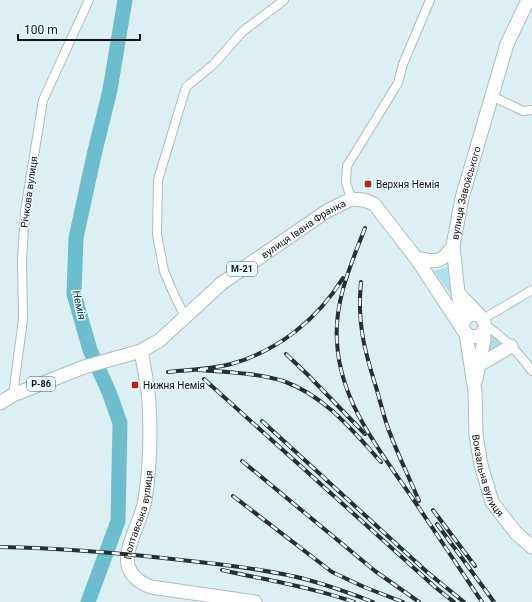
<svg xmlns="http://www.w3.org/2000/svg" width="532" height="602" viewBox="0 0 532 602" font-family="Roboto,sans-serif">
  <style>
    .green { fill: #aee0e9 }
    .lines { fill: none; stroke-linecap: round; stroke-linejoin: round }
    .river { stroke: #6dbecd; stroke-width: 15 }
    .minor-casing { stroke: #abbdc1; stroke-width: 10 }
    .primary-casing { stroke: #abbdc1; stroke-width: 15 }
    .trunk-casing { stroke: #abbdc1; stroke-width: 15 }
    .minor { stroke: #fff; stroke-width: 8 }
    .primary { stroke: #fff; stroke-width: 13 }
    .trunk { stroke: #fff; stroke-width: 13 }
    .rail-casing { stroke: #282f31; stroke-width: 4 }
    .rail { stroke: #ecfbfe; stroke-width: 2.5; stroke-dasharray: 8; stroke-linecap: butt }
    .poi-dot { fill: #b12313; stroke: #ecfbfe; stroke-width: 1.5 }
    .labels { text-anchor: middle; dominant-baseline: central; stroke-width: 3; stroke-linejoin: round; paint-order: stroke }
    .shield { fill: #ecfbfe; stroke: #525b5d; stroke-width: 1 }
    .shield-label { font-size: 9px; font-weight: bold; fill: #101618 }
    .poi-label { font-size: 10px; fill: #101618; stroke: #ecfbfe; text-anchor: start }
    .street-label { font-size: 10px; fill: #101618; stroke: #ecfbfe }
    .water-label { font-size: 11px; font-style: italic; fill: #0e363d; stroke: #ecfbfe }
  </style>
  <rect width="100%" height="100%" fill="#dceff2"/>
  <g class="green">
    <path d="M 449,266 L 456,301 L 434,271 Z"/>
    <path d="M 494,334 L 503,345 L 485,355 L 489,335 Z"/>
  </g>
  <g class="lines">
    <path class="river" d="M 88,602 L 118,521 L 120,423 L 109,392 L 90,350 L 74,294 L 76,238 L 94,155 L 110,90 L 125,0"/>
    <g class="minor-casing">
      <g id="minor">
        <path d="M 492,96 L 523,111 L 532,110"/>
        <path d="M 351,199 L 346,182 L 347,166 L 398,83 L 403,64 L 430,0"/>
        <path d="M 185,317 L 172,290 L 164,271 L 157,235 L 158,180 L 186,87 L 214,64 L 242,32 L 284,0"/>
        <path d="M 483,319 L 532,290"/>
        <path d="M 485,325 C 504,337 519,353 532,371"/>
        <path d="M 13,395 L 23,319 L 22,260 L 25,211 L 43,100 L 89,0"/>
      </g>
    </g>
    <g class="primary-casing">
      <g id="primary">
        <path id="s1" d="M 466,334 L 475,391 L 476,435 L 481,465 L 492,502 L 516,533 L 532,547"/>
        <path d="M 479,365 L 511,346"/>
        <path d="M 476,379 L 484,340 L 484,331"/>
        <path d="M 0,403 L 13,395 L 84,367 L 141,351"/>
      </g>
    </g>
    <g class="trunk-casing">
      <g id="trunk">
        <path d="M 416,258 C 436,262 441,264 453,246"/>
        <path d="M 458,293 C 463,299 482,316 484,322 C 486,326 484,331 481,334 C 478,337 474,337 469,336 L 463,330 C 461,319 468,313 479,315"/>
        <path id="s2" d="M 465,318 L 461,309 L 458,293 L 453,246 L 462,198 L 507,44 L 528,0"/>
        <path id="s3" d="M 255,602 L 151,587 C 140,583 131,577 128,565 C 124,548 142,519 145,500 C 150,468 151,435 149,403 C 148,386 144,368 141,351 L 160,340 L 222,283 L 327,211 L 351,199 L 364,200 L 374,204 L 416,258 L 462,328"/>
      </g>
    </g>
    <use href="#minor" class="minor"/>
    <use href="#primary" class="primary"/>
    <use href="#trunk" class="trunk"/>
    <g class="rail-casing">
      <g id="rail">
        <path d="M 365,228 C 351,264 334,302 337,342 C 340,402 380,451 413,499 C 436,533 459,568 482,602"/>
        <path d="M 361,282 C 357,322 364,349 376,387 C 380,400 383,414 388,428 C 397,453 409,477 419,501"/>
        <path d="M 286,354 L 308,375 L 365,434"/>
        <path d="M 198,370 C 227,372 256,373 283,381 C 324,395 353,431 381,462"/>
        <path d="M 168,372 C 189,370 211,369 231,364 C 278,351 318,319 343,278"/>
        <path d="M 204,379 L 435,587 L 454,602"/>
        <path d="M 262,421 L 427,572 L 464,602"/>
        <path d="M 242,461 L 375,571 L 419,602"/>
        <path d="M 233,496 L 332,572 L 364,587 L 403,602"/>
        <path d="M 433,510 L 475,566"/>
        <path d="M 437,524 L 494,602"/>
        <path d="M 0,547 C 60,548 121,553 181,560 C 219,564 256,568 292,576 C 320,582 347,592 373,602"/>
        <path d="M 222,570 C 266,580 311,587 354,602"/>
      </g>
    </g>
    <use href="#rail" class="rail"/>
  </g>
  <g class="poi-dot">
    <rect x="364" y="180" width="8" height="8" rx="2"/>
    <rect x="131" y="381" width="8" height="8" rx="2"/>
  </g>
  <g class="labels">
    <g class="shield">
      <rect x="227" y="262" width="30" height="14" rx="3"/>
      <rect x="27" y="377" width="28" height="14" rx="3"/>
    </g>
    <g class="shield-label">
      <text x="242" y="269">М-21</text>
      <text x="41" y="384">Р-86</text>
    </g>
    <g class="poi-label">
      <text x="376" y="184">Верхня Немія</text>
      <text x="143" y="385">Нижня Немія</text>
    </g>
    <g class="street-label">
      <text transform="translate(29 192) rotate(-82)">Річкова вулиця</text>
      <text stroke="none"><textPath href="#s2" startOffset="128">вулиця Завойського</textPath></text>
      <text stroke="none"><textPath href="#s3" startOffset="560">вулиця Івана Франка</textPath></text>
      <text stroke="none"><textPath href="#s1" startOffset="144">Вокзальна вулиця</textPath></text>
      <text stroke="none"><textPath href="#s3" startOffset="190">Полтавська вулиця</textPath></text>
    </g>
    <g class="water-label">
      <text transform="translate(79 305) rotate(78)">Немія</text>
    </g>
  </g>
  <path d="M18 34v6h122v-6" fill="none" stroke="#101618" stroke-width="2"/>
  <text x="24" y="34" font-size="12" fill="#101618" stroke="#ecfbfe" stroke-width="3" paint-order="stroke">100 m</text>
</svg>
